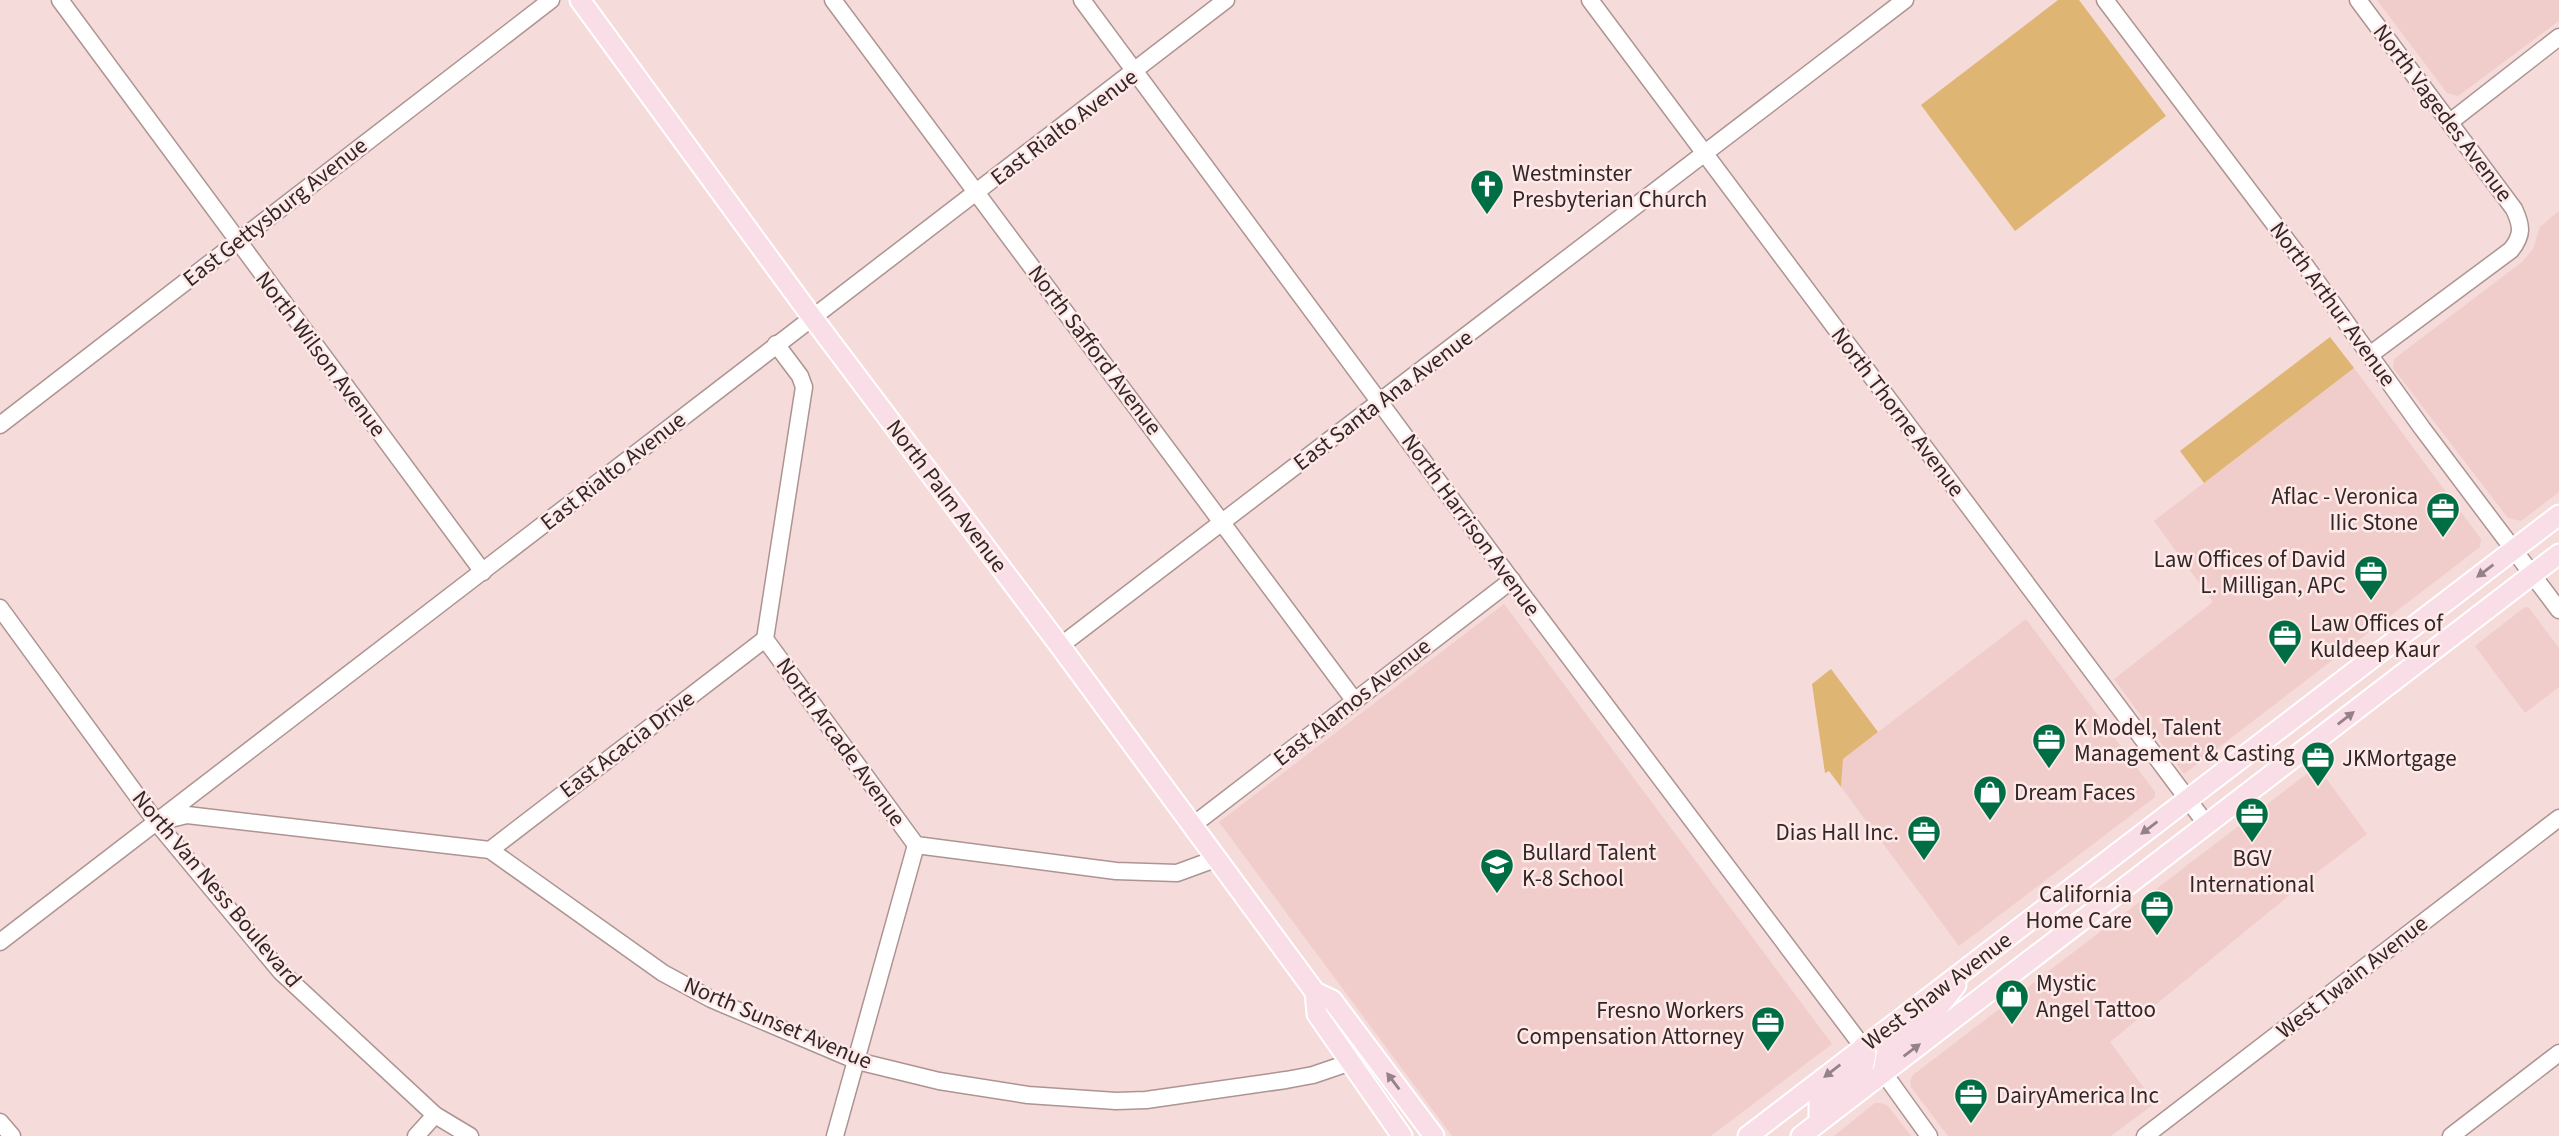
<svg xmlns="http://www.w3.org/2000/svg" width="2559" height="1136" viewBox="0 0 2559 1136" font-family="'Source Sans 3',sans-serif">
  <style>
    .built { fill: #f0cdca }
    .green { fill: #dfb573 }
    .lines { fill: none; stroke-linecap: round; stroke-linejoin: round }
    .minor-casing { stroke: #ad9492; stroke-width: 19 }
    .major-casing { stroke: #fff; stroke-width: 23 }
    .minor { stroke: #fff; stroke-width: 16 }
    .major { stroke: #f9dde7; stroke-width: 19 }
    .oneway { fill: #948286 }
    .labels { text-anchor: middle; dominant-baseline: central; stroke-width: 5; stroke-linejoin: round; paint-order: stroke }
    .street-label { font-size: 23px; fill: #302726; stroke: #ffe9e8 }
    .poi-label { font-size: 23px; fill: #302726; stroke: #ffe9e8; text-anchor: start }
  </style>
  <rect width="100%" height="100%" fill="#f5dbd9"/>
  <g class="built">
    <path d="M 2377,0 L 2559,0 L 2559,21 L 2458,96 L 2447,93 Z"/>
    <path d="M 2559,211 L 2559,492 L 2521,521 L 2508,518 L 2393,368 L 2394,359 L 2522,262 L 2533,249 L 2540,227 Z"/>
    <path d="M 2354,368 L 2481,539 L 2480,547 L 2184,774 L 2114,679 L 2213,602 L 2154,521 Z"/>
    <path d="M 1504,604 L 1832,1044 L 1711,1136 L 1452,1136 L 1219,822 Z"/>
    <path d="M 2525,607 L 2529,608 L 2559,648 L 2559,687 L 2525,713 L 2475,646 Z"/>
    <path d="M 2026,619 L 2155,792 L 2155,797 L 1959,946 L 1841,787 L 1843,759 Z"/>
    <path d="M 2317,766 L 2367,834 L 2315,874 L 2110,1042 L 2155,1103 L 2111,1136 L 1948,1136 L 1911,1087 L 1910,1081 L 1913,1075 Z"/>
    <path d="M 1875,1103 L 1881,1103 L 1888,1106 L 1911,1136 L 1834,1136 Z"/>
  </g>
  <g class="green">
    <path d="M 2058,0 L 2079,0 L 2166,116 L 2015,231 L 1921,105 Z"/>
    <path d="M 2330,337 L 2354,368 L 2204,483 L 2180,451 Z"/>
    <path d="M 1831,669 L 1878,732 L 1843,759 L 1841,787 L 1829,771 L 1825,773 L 1812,684 Z"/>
  </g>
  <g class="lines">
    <g class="minor-casing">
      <g id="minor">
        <path d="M 60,0 L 483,572"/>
        <path d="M 833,0 L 1354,700"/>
        <path d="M 1082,0 L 1518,589 L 1863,1047"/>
        <path d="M 1590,0 L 2207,825"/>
        <path d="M 2105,0 L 2297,254 L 2422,428 L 2559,610"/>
        <path d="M 2358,0 L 2514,209 C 2522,226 2523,235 2511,250 L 2371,354"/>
        <path d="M 2450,122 L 2559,37"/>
        <path d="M 776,344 L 800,376 L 804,387 L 765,639 L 916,845 L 1116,871 L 1177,873 L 1218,858"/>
        <path d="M 0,425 L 551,0"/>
        <path d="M 0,608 L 157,823 L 281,972 L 435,1115 L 470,1136"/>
        <path d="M 1060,646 L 1905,0"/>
        <path d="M 162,821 L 187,815 L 490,850 L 663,973 L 711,999 L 857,1061 L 939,1081 L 1028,1095 L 1116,1101 L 1146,1100 L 1286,1080 L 1313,1075 L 1351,1062"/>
        <path d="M 1193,825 L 1512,580"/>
        <path d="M 490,850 L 765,639"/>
        <path d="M 0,942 L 1226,0"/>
        <path d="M 1883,1072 L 1929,1136"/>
        <path d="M 0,1122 L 12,1136"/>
        <path d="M 416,1136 L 435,1115"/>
        <path d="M 835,1136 L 916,845"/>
        <path d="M 2145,1136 L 2559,818"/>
        <path d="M 2451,1136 L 2559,1053"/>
      </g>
    </g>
    <g class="major-casing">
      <g id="major">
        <path d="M 580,0 L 812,317 L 1060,646 L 1315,992 L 1332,1000 L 1434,1136"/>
        <path d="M 1315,992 L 1317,1014 L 1402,1136"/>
        <path d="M 1883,1072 L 1887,1050 L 1933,1014 L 1956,985"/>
        <path d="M 1819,1122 L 1819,1103 L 1863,1068 L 1866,1054 L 1863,1047"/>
        <path d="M 1748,1136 L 2559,515"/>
        <path d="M 1801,1136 L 2559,554"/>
      </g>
    </g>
    <use href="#minor" class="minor"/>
    <use href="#major" class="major"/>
  </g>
  <defs><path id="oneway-solid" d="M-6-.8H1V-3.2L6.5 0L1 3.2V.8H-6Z" transform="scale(1.75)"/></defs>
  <g class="oneway">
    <use href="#oneway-solid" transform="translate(2485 571) rotate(143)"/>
    <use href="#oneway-solid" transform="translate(2346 718) rotate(-38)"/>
    <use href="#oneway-solid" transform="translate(2149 828) rotate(143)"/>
    <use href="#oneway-solid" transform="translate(1912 1050) rotate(-37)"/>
    <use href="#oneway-solid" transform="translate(1832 1071) rotate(142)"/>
    <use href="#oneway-solid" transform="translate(1393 1081) rotate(-127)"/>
  </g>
  <defs>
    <g id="church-pin" transform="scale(1.75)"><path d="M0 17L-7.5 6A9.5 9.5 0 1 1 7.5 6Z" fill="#006e45" stroke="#ffe9e8"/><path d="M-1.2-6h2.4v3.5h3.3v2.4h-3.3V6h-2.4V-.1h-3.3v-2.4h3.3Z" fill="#fff"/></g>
    <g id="office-pin" transform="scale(1.75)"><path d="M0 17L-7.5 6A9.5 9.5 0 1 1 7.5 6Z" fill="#006e45" stroke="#ffe9e8"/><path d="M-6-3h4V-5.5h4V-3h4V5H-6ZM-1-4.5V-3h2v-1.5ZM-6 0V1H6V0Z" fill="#fff"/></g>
    <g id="shop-pin" transform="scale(1.75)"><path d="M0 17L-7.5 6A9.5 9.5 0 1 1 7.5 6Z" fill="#006e45" stroke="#ffe9e8"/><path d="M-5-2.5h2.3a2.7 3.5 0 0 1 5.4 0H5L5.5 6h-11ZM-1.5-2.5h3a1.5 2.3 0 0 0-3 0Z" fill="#fff"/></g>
    <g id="school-pin" transform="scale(1.75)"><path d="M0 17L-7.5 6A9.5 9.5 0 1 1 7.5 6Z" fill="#006e45" stroke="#ffe9e8"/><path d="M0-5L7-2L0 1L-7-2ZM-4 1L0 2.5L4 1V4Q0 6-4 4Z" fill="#fff"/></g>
  </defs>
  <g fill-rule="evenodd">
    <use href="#church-pin" x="1487" y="186"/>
    <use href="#office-pin" x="2443" y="509"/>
    <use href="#office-pin" x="2371" y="572"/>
    <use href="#office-pin" x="2285" y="636"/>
    <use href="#office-pin" x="2049" y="740"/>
    <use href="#office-pin" x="2318" y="758"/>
    <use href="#shop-pin" x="1990" y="792"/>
    <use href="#office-pin" x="2252" y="814"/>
    <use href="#office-pin" x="1924" y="832"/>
    <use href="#school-pin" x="1497" y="865"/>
    <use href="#office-pin" x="2157" y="907"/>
    <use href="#shop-pin" x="2012" y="996"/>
    <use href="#office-pin" x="1768" y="1023"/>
    <use href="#office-pin" x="1971" y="1095"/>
  </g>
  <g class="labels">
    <g class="street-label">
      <text transform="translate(2443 113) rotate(53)">North Vagedes Avenue</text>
      <text transform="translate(1064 127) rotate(-37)">East Rialto Avenue</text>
      <text transform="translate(275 212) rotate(-38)">East Gettysburg Avenue</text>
      <text transform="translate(2333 304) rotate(54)">North Arthur Avenue</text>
      <text transform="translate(1095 350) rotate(53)">North Safford Avenue</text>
      <text transform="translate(321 354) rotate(53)">North Wilson Avenue</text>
      <text transform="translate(1383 400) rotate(-37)">East Santa Ana Avenue</text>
      <text transform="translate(1898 412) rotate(53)">North Thorne Avenue</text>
      <text transform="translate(613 471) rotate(-38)">East Rialto Avenue</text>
      <text transform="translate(947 496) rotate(53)">North Palm Avenue</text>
      <text transform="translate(1471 525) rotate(54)">North Harrison Avenue</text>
      <text transform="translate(1352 702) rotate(-38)">East Alamos Avenue</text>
      <text transform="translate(841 742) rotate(54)">North Arcade Avenue</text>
      <text transform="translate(627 744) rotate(-37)">East Acacia Drive</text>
      <text transform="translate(217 889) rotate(50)">North Van Ness Boulevard</text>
      <text transform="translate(2352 977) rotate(-38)">West Twain Avenue</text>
      <text transform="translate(1937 991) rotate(-37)">West Shaw Avenue</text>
      <text transform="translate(778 1023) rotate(23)">North Sunset Avenue</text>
    </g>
    <g class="poi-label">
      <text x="1512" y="173">Westminster<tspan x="1512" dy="26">Presbyterian Church</tspan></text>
      <text x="2418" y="496" text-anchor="end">Aflac - Veronica<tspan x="2418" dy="26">IIic Stone</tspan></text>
      <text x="2346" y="559" text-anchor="end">Law Offices of David<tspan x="2346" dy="26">L. Milligan, APC</tspan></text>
      <text x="2310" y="623">Law Offices of<tspan x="2310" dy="26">Kuldeep Kaur</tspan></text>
      <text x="2074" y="727">K Model, Talent<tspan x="2074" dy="26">Management &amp; Casting</tspan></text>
      <text x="2342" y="758">JKMortgage</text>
      <text x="2014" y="792">Dream Faces</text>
      <text x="1899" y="832" text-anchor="end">Dias Hall Inc.</text>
      <text x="1522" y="852">Bullard Talent<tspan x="1522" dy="26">K-8 School</tspan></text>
      <text x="2252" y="858" text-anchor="middle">BGV<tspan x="2252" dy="26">International</tspan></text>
      <text x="2132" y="894" text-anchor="end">California<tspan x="2132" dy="26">Home Care</tspan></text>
      <text x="2036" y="983">Mystic<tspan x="2036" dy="26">Angel Tattoo</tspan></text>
      <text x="1744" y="1010" text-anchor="end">Fresno Workers<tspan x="1744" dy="26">Compensation Attorney</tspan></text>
      <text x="1996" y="1095">DairyAmerica Inc</text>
    </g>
  </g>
</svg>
